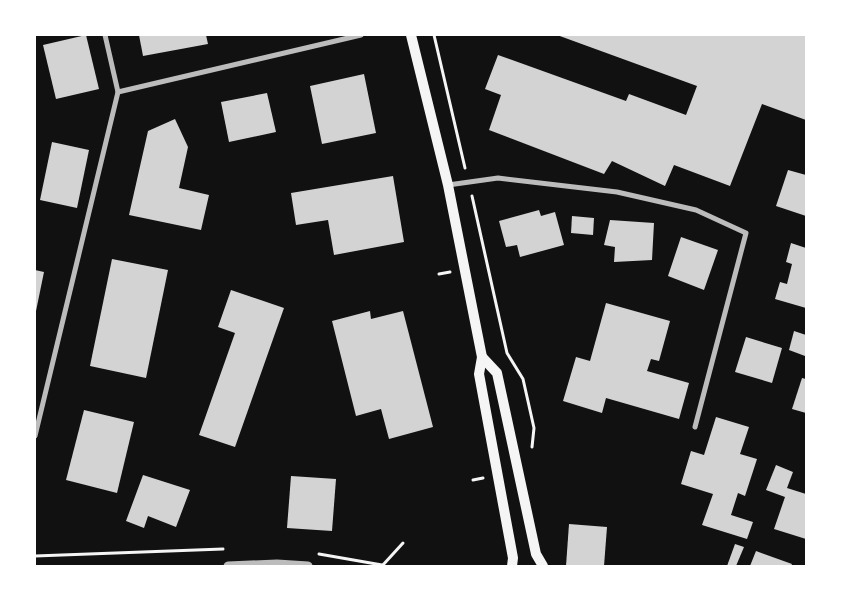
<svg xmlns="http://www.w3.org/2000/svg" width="841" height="601" viewBox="0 0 841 601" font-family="'Space Grotesk',sans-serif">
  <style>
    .building { fill: #d3d3d3 }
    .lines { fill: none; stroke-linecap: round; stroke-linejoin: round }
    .path { stroke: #f5f5f5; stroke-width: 3 }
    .minor { stroke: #bcbcbc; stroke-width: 5 }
    .tertiary { stroke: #bcbcbc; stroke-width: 9 }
    .secondary { stroke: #f5f5f5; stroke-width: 10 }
  </style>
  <rect width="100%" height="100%" fill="#111"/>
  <g class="building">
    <path d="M 86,35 L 99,89 L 56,99 L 43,45 Z"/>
    <path d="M 139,35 L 206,35 L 208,44 L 143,56 Z"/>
    <path d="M 557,35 L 806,35 L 806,120 L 762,104 L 730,186 L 674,165 L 665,186 L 612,161 L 604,174 L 489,130 L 501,95 L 485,89 L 498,55 L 626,101 L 629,94 L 686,115 L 697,86 Z"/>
    <path d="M 364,74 L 376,133 L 322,144 L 310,86 Z"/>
    <path d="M 267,93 L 276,132 L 229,142 L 221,102 Z"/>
    <path d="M 175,119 L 188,147 L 179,188 L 209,195 L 201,230 L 129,215 L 148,131 Z"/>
    <path d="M 52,142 L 89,150 L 77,208 L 40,200 Z"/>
    <path d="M 788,170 L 806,175 L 806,216 L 776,206 Z"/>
    <path d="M 393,176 L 404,242 L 334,255 L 328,220 L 296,225 L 291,193 Z"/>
    <path d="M 539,210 L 541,216 L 555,212 L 564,245 L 520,257 L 517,245 L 506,247 L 499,221 Z"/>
    <path d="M 572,216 L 594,218 L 593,235 L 571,233 Z"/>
    <path d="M 610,220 L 654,223 L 652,260 L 614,262 L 615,247 L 604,245 Z"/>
    <path d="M 681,237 L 718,250 L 704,290 L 668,276 Z"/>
    <path d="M 791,243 L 806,248 L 806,308 L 775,299 L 780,282 L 787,284 L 792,264 L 786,262 Z"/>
    <path d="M 112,259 L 168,270 L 146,378 L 90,366 Z"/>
    <path d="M 35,270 L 44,272 L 36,311 L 35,311 Z"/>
    <path d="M 231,290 L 284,308 L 235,447 L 199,435 L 235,333 L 218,327 Z"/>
    <path d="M 606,303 L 670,321 L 659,361 L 651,359 L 647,371 L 689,383 L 679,419 L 606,398 L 602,413 L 563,401 L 576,357 L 590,361 Z"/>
    <path d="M 370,311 L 371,319 L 403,311 L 433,427 L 389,439 L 381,409 L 356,416 L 332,321 Z"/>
    <path d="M 794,331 L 806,335 L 805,356 L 789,350 Z"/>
    <path d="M 746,337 L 782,348 L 772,383 L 735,372 Z"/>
    <path d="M 802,378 L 806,379 L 806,413 L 792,409 Z"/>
    <path d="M 84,410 L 134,422 L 117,493 L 66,480 Z"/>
    <path d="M 716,417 L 749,427 L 740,454 L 757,459 L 745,496 L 738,493 L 731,515 L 753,522 L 747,539 L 702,525 L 713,494 L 681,484 L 691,451 L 704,455 Z"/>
    <path d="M 776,465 L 793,472 L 787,488 L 806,494 L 806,539 L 774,529 L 785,497 L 766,490 Z"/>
    <path d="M 143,475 L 190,490 L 176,527 L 148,516 L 144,528 L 126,521 Z"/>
    <path d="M 291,476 L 336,479 L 332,531 L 287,528 Z"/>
    <path d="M 569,524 L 607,527 L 604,566 L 566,566 Z"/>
    <path d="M 735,544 L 744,547 L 736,566 L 727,566 Z"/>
    <path d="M 756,551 L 792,564 L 791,566 L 750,566 Z"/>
  </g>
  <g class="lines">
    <g class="path">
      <path d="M 434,35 L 465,168"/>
      <path d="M 472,196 L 507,353 L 523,379 L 534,428 L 532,447"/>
      <path d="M 439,274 L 450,272"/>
      <path d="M 473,480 L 483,478"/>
      <path d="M 319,554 L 382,565"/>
      <path d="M 35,556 L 223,549"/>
      <path d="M 382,566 L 403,543"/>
    </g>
    <g class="minor">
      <path d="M 118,92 L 361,35"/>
      <path d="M 448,185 L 498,178 L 617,192 L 696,210 L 746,233 L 695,427"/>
      <path d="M 35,436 L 118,92 L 105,35"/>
    </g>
    <path class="tertiary" d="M 228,566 L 277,564 L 308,566"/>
    <g class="secondary">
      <path d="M 411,35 L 448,185 L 482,357 L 479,374 L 513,558 L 512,566"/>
      <path d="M 482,357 L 497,373 L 536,554 L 543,566"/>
    </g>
  </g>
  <rect width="841" height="601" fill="none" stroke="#ffffff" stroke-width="72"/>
</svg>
